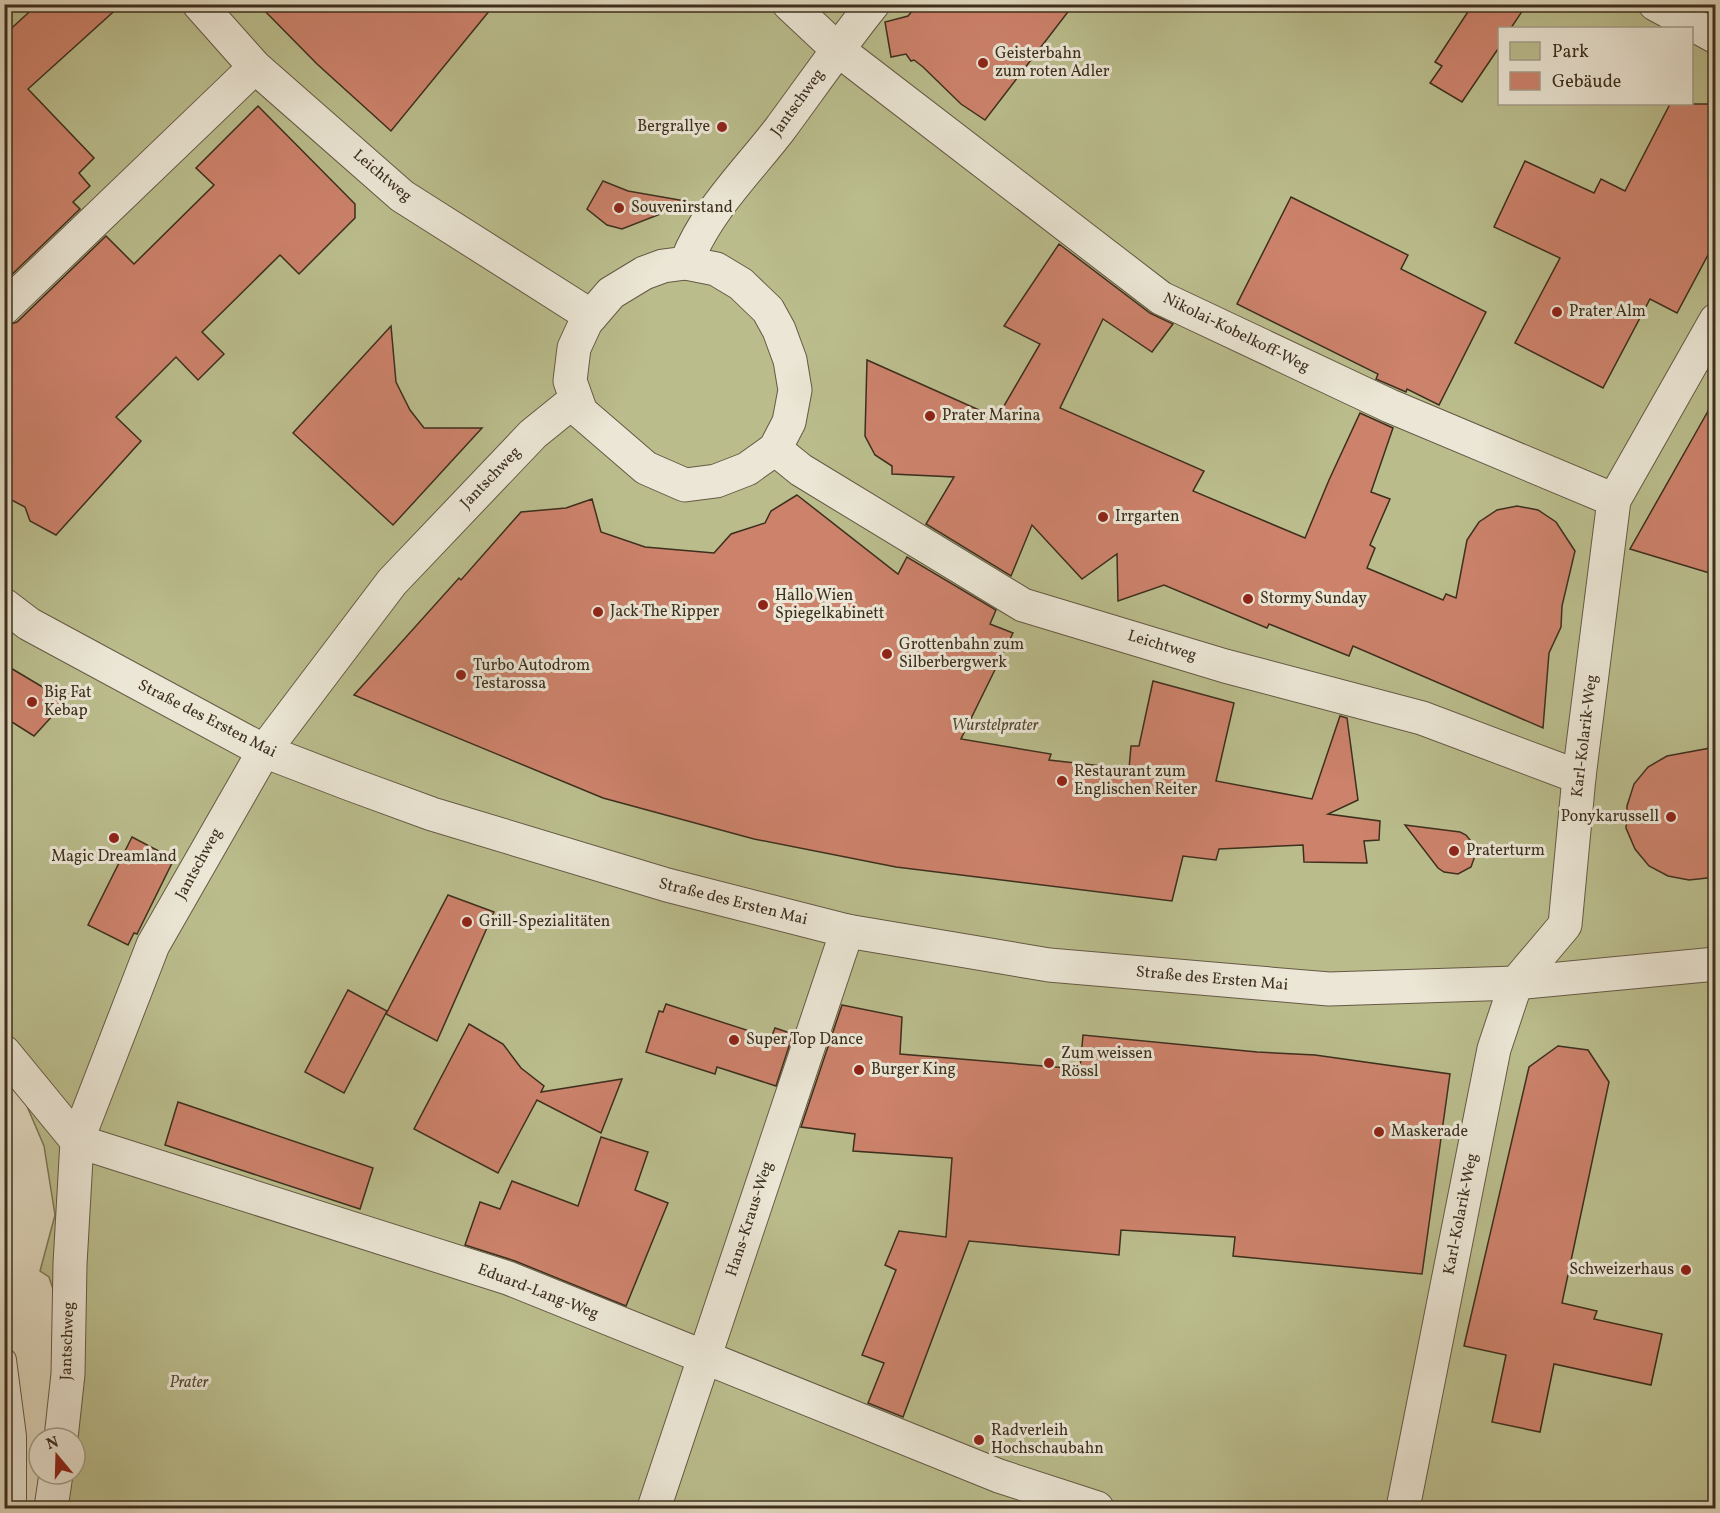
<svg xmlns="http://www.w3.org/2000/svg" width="1720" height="1513" viewBox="0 0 1720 1513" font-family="Vollkorn,serif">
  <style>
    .green { fill: #babc8c; stroke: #7c7654; stroke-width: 1.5; fill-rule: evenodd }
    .building { fill: #cc826b; stroke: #3d2f1d; stroke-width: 1.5 }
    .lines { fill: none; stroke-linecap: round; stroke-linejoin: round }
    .service-casing { stroke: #665945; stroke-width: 26 }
    .pedestrian-casing { stroke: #665945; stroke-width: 35 }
    .service { stroke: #ebe6d5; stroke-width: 24 }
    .pedestrian { stroke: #ebe6d5; stroke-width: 33 }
    .poi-dot { fill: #8f2418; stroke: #ebe6d5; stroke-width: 2 }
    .labels { text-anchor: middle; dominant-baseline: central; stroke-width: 6; stroke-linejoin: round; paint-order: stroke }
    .poi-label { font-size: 16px; fill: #3d2f1d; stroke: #ebe6d5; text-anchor: start }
    .street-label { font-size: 16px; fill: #3d2f1d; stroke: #ebe6d5 }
    .park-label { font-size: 16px; font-style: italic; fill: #564b33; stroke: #ebe6d5 }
  </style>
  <rect width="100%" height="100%" fill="#e0d8be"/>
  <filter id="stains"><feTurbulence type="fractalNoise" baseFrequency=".00333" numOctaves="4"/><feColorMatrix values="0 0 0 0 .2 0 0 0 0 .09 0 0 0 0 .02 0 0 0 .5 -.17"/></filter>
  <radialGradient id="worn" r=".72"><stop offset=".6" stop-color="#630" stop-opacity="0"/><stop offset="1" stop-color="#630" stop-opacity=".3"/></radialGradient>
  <path class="green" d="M 5,5 L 1715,5 L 1715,1508 L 34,1508 L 41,1474 L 75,1474 L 75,1438 L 53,1372 L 54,1292 L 49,1277 L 40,1271 L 55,1215 L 44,1146 L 26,1104 L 5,1076 ZM 1500,28 L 1692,28 L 1692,104 L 1500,104 Z"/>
  <g class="building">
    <path d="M 38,4 L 122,4 L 28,89 L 94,158 L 79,173 L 90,186 L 73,202 L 80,209 L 4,282 L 4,35 Z"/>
    <path d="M 258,4 L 495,4 L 391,131 L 317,64 Z"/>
    <path d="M 918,4 L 1074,4 L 985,120 L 961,104 L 923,67 L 914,60 L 911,61 L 906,54 L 891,57 L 885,22 L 908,16 Z"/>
    <path d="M 1473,4 L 1527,4 L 1511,28 L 1500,28 L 1500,46 L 1462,102 L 1430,83 L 1442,66 L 1435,62 Z"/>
    <path d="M 1670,104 L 1716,104 L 1716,240 L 1677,313 L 1650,299 L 1603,388 L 1515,343 L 1560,258 L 1494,227 L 1525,161 L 1594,193 L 1601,179 L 1625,191 Z"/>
    <path d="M 258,106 L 355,204 L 355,218 L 299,274 L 280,255 L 202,332 L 224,354 L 198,380 L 176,357 L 116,417 L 141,441 L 56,535 L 30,521 L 25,507 L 4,496 L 4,326 L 17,322 L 106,236 L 134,264 L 214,185 L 196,168 Z"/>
    <path d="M 603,181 L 628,191 L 691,202 L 622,229 L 607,225 L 587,209 Z"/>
    <path d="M 1291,197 L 1408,255 L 1401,269 L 1486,312 L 1439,405 L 1407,389 L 1406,392 L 1376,379 L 1378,374 L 1237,304 Z"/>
    <path d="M 1059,244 L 1150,313 L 1173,324 L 1152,352 L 1103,319 L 1060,408 L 1204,471 L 1193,491 L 1305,538 L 1329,480 L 1360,413 L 1393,428 L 1371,492 L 1390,499 L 1370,545 L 1375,548 L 1367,568 L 1443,600 L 1446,594 L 1456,598 L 1467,540 L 1479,522 L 1497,510 L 1517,506 L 1538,510 L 1556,522 L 1575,551 L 1562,606 L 1561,627 L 1549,653 L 1543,728 L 1353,646 L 1349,656 L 1269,624 L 1267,628 L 1164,585 L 1118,601 L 1117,554 L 1082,579 L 1032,525 L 1011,576 L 926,524 L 954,477 L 892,474 L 892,466 L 875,455 L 865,436 L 867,360 L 997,418 L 1040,344 L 1004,326 Z"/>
    <path d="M 391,326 L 396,382 L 410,410 L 424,428 L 482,428 L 393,525 L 293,433 Z"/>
    <path d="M 1716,397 L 1716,575 L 1630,549 Z"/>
    <path d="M 797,495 L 898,574 L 907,557 L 996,610 L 990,624 L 1013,633 L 961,739 L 1051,754 L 1049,760 L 1129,769 L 1131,746 L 1139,746 L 1153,681 L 1234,703 L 1216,781 L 1312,799 L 1340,716 L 1347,718 L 1358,800 L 1328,814 L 1380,821 L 1379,840 L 1364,841 L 1367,863 L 1304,862 L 1303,845 L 1219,849 L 1216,860 L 1183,856 L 1172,901 L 896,867 L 754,839 L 603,798 L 354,695 L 459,578 L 461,580 L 521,512 L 566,508 L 592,499 L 601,532 L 645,547 L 714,553 L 731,534 L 765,523 L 771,511 Z"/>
    <path d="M 4,664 L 66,701 L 34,736 L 4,717 Z"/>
    <path d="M 1716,747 L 1716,877 L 1689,880 L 1668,876 L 1649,866 L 1635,849 L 1626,828 L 1627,806 L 1634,784 L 1648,767 L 1667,756 Z"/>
    <path d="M 1405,825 L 1460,832 L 1466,835 L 1475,846 L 1476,853 L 1471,867 L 1458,874 L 1444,872 L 1438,868 Z"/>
    <path d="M 132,837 L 174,859 L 137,934 L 134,933 L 128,945 L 88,925 Z"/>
    <path d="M 448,895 L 494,912 L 437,1041 L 386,1014 Z"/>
    <path d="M 348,990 L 387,1011 L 344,1093 L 305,1072 Z"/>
    <path d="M 666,1004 L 771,1038 L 775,1028 L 793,1034 L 776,1086 L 717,1067 L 715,1074 L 646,1052 L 659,1011 L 663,1012 Z"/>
    <path d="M 842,1005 L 902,1017 L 900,1054 L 1080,1069 L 1083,1035 L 1257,1052 L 1315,1055 L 1450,1074 L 1422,1274 L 1233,1256 L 1235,1237 L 1121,1230 L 1119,1255 L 969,1241 L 903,1417 L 868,1403 L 884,1363 L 862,1355 L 896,1270 L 885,1265 L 899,1231 L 946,1237 L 952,1158 L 853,1151 L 855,1134 L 801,1127 Z"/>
    <path d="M 469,1024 L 503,1044 L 521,1068 L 544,1086 L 541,1092 L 622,1079 L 601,1133 L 537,1100 L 498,1173 L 414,1129 Z"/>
    <path d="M 1558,1046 L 1588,1050 L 1609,1082 L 1562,1303 L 1597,1311 L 1594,1319 L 1662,1334 L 1651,1385 L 1554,1364 L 1540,1432 L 1492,1422 L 1506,1355 L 1464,1346 L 1529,1067 Z"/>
    <path d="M 178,1102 L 373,1168 L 360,1209 L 165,1145 Z"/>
    <path d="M 601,1137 L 648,1152 L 635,1190 L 668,1203 L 626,1306 L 515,1261 L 465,1245 L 480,1202 L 500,1209 L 512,1181 L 578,1206 Z"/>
  </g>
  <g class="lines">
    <g class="service-casing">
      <path id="service" d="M 4,1360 L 14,1436 L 14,1508"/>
    </g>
    <g class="pedestrian-casing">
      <g id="pedestrian">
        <path d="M 199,4 L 255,67 L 402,196 L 591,316"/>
        <path d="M 789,4 L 837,49 L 1161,298 L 1390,406 L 1614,500"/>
        <path d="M 1655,4 L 1716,37"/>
        <path d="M 686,263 L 716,269 L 741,284 L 768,310 L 779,330 L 790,360 L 795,390 L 789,422 L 775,449 L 747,469 L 716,481 L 685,485 L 646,468 L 581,412 L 570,381 L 574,348 L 586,322 L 611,293 L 644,273 L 663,266 Z"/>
        <path d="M 686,263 C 706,211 747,172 780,129 C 811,87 840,45 873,4"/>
        <path d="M 4,308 L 255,67"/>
        <path d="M 775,449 L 801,470 L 1023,605 L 1225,666 L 1422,718 L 1579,777"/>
        <path d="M 4,605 L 29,624 L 264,751 L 350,784 L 432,814 L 667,885 L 847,931 L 1049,965 L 1329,989 L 1516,983 L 1716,964"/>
        <path d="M 4,1052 L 77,1141 L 508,1278 L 999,1476 L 1097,1508"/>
        <path d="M 61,1438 L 68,1374 L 70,1264 L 77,1141 L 153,945 L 264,751 L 392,582 L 533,434 L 575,400"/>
        <path d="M 51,1508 L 56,1474"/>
        <path d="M 654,1508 L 847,931"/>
        <path d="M 1403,1508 L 1494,1049 L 1516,983 L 1565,925 L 1579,777 L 1614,500 L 1716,320"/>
      </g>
    </g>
    <use href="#service" class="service"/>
    <use href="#pedestrian" class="pedestrian"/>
  </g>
  <g class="poi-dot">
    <circle cx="983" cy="63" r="6"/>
    <circle cx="722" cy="127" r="6"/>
    <circle cx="619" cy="208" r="6"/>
    <circle cx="1557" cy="312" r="6"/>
    <circle cx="930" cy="416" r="6"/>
    <circle cx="1103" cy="517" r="6"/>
    <circle cx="1248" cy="599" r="6"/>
    <circle cx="763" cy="605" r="6"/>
    <circle cx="598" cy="612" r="6"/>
    <circle cx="887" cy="654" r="6"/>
    <circle cx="461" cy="675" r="6"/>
    <circle cx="32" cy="702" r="6"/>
    <circle cx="1062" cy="781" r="6"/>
    <circle cx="1671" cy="817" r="6"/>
    <circle cx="114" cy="838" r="6"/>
    <circle cx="1454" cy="851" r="6"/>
    <circle cx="467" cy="922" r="6"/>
    <circle cx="734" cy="1040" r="6"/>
    <circle cx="1049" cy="1063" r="6"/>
    <circle cx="859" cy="1070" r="6"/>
    <circle cx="1379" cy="1132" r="6"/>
    <circle cx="1686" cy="1270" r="6"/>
    <circle cx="979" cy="1440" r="6"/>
  </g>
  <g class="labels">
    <g class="poi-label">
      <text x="995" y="54">Geisterbahn<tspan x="995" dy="18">zum roten Adler</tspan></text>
      <text x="710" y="127" text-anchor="end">Bergrallye</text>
      <text x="631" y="208">Souvenirstand</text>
      <text x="1569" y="312">Prater Alm</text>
      <text x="942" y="416">Prater Marina</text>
      <text x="1115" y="517">Irrgarten</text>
      <text x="775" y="596">Hallo Wien<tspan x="775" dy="18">Spiegelkabinett</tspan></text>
      <text x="1260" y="599">Stormy Sunday</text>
      <text x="610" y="612">Jack The Ripper</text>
      <text x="899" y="645">Grottenbahn zum<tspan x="899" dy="18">Silberbergwerk</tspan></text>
      <text x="473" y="666">Turbo Autodrom<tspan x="473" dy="18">Testarossa</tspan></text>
      <text x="44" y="693">Big Fat<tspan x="44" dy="18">Kebap</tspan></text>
      <text x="1074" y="772">Restaurant zum<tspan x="1074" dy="18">Englischen Reiter</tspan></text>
      <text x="1659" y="817" text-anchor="end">Ponykarussell</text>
      <text x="1466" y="851">Praterturm</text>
      <text x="114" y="857" text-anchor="middle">Magic Dreamland</text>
      <text x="479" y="922">Grill-Spezialitäten</text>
      <text x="746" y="1040">Super Top Dance</text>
      <text x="1061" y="1054">Zum weissen<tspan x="1061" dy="18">Rössl</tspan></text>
      <text x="871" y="1070">Burger King</text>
      <text x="1391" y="1132">Maskerade</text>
      <text x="1674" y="1270" text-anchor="end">Schweizerhaus</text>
      <text x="991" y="1431">Radverleih<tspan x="991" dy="18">Hochschaubahn</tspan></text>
    </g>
    <g class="street-label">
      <text transform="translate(798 103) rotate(-54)">Jantschweg</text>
      <text transform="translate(382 176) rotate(40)">Leichtweg</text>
      <text transform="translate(1236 333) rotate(26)">Nikolai-Kobelkoff-Weg</text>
      <text transform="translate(491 478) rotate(-46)">Jantschweg</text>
      <text transform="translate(1162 646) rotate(17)">Leichtweg</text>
      <text transform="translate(207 719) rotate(27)">Straße des Ersten Mai</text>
      <text transform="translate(1585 736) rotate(-83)">Karl-Kolarik-Weg</text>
      <text transform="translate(199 864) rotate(-61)">Jantschweg</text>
      <text transform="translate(733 902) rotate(14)">Straße des Ersten Mai</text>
      <text transform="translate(1212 979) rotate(5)">Straße des Ersten Mai</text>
      <text transform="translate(1461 1214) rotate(-79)">Karl-Kolarik-Weg</text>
      <text transform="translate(750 1219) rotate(-72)">Hans-Kraus-Weg</text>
      <text transform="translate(538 1292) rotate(21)">Eduard-Lang-Weg</text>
      <text transform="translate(68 1341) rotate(-88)">Jantschweg</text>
    </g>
    <g class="park-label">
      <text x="995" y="726">Wurstelprater</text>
      <text x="189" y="1383">Prater</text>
    </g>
  </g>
  <rect width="1720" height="1513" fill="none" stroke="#e0d8be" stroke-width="24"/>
  <rect x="6" y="6" width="1708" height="1501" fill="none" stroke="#3d2f1d" stroke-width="3"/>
  <rect x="12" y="12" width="1696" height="1489" fill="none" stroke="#3d2f1d" stroke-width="1.5"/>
  <rect x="1498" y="27" width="195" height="78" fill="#ebe6d5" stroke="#a59d8b" stroke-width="1.5"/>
  <rect x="1510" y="42" width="30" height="18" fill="#babc8c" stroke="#a59d8b" stroke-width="1.5"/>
  <text x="1552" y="57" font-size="18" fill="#3d2f1d">Park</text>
  <rect x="1510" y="72" width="30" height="18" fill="#cc826b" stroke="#a59d8b" stroke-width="1.5"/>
  <text x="1552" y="87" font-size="18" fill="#3d2f1d">Gebäude</text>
  <g transform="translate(57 1456) rotate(341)"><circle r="28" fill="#ebe6d5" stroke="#a59d8b" stroke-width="1.5"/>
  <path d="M0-4.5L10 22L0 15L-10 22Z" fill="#8f2418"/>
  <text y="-9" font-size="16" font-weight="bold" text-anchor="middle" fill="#3d2f1d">N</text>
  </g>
  <rect width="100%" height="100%" filter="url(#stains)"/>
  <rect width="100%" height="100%" fill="url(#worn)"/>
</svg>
